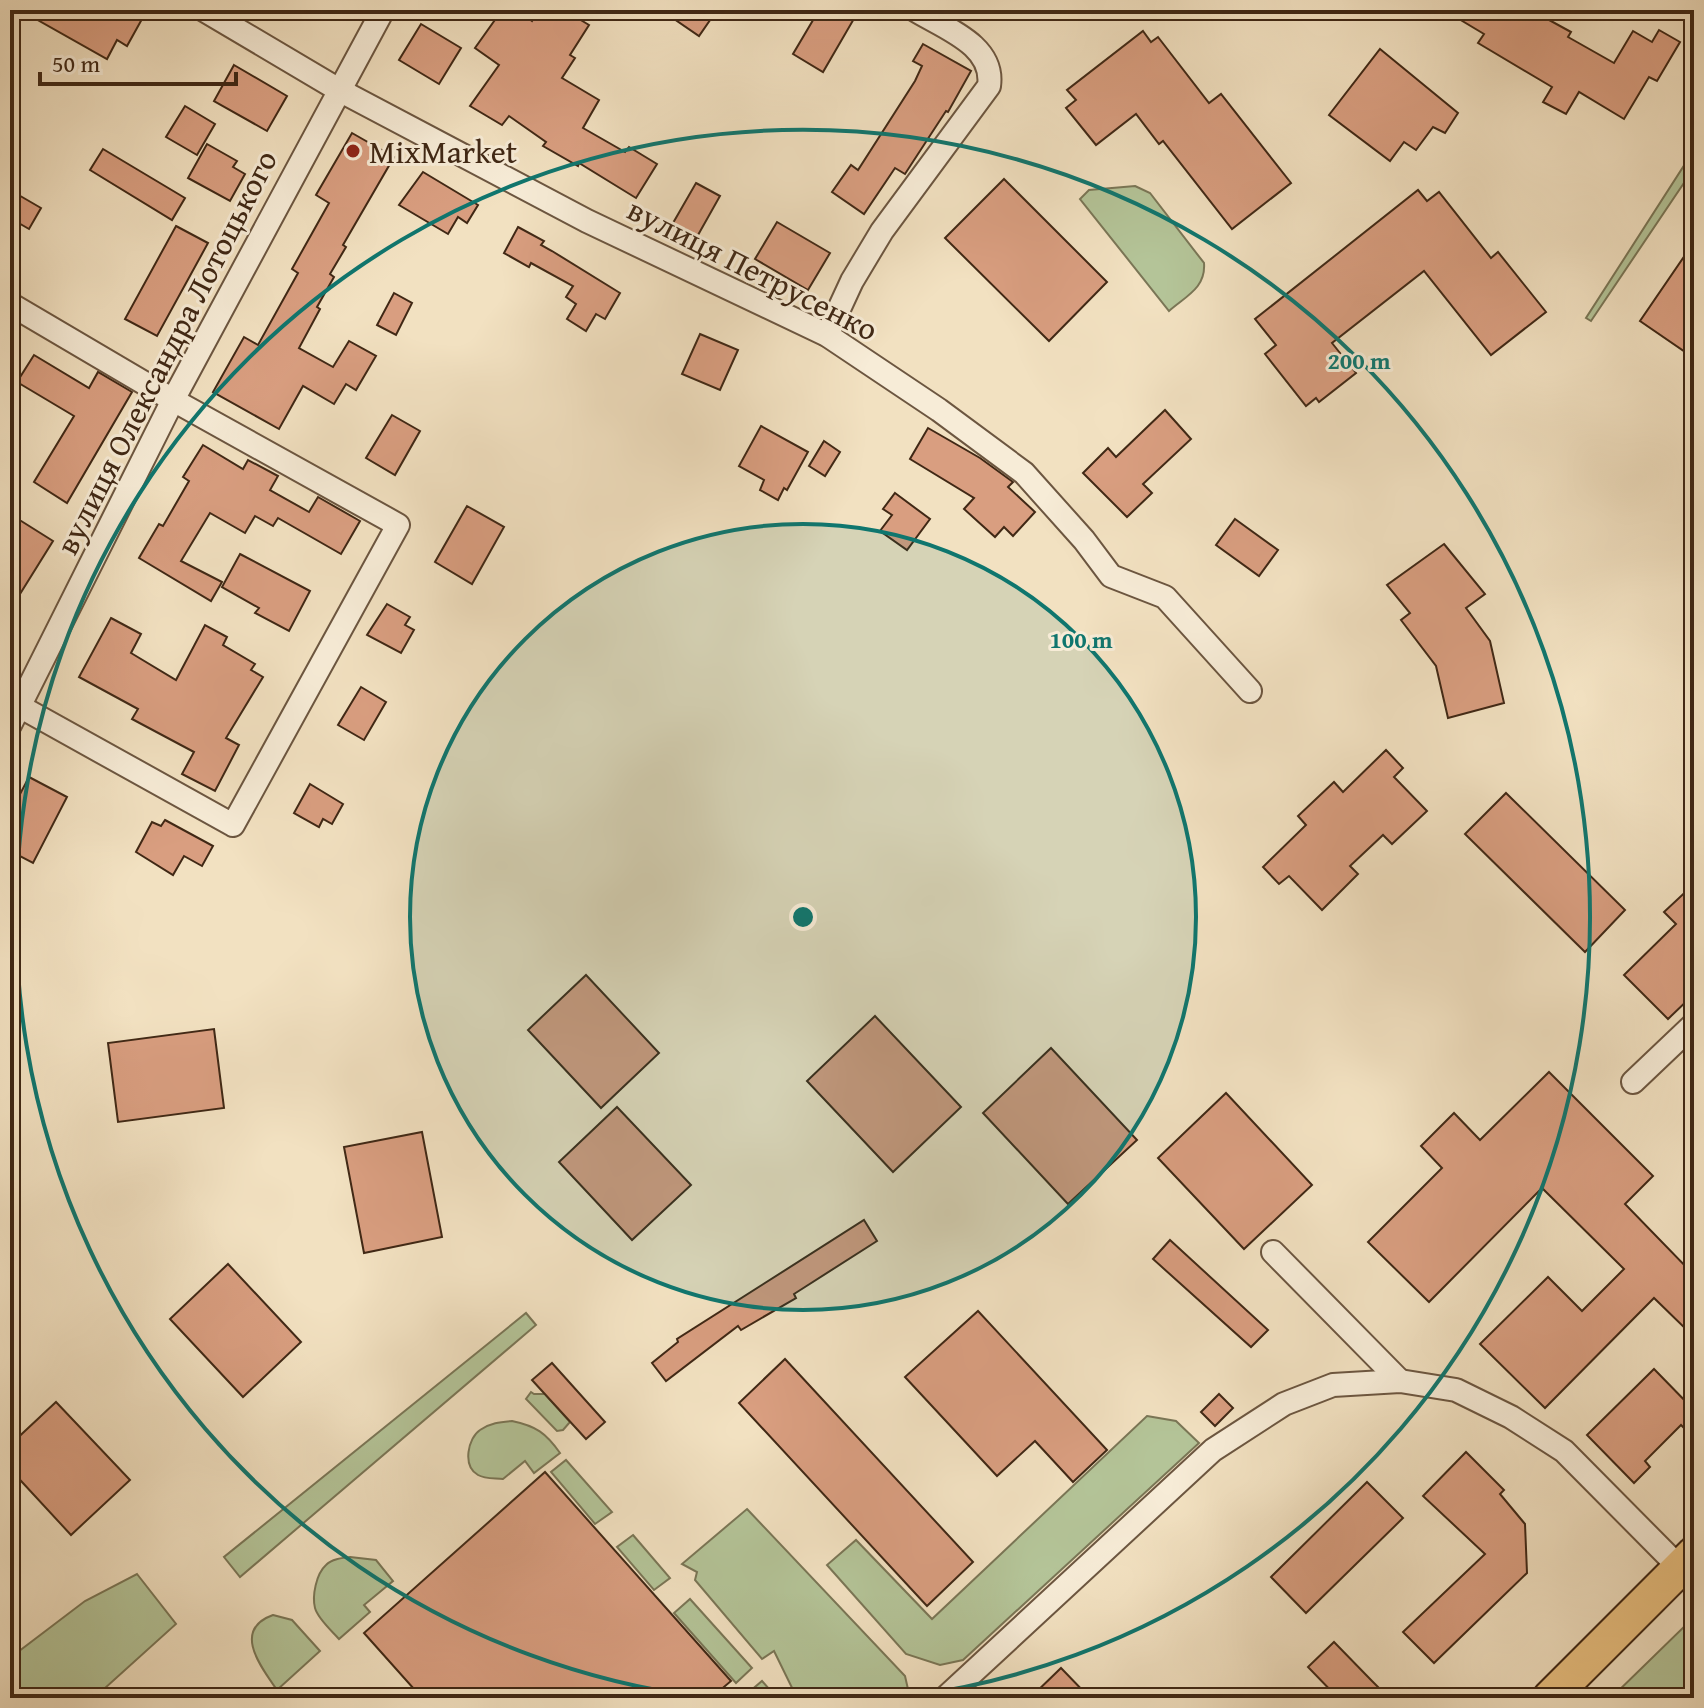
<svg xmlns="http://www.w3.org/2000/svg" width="1704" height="1708" viewBox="0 0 1704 1708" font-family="'Gentium Book Plus',serif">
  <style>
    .green { fill: #b4c498; stroke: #7a7656; stroke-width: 2 }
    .building { fill: #d99e80; stroke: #402815; stroke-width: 2 }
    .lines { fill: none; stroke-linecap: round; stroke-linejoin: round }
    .street-casing { stroke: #6c5640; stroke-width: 26 }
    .primary-casing { stroke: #402815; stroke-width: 38 }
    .street { stroke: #f7ecd7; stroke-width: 22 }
    .primary { stroke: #e9c080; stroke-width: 34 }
    .ring { fill: none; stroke: #0f766e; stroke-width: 4 }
    .poi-dot { fill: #8f2418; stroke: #f7ecd7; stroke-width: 3 }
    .labels { text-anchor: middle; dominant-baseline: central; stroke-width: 6; stroke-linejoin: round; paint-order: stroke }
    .poi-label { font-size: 32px; fill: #402815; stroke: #f7ecd7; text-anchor: start }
    .street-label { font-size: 32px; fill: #402815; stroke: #f7ecd7 }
    .centre { fill: #0f766e; stroke: #f7ecd7; stroke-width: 4 }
    .ring-label { font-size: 24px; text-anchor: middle; font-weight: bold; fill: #0f766e; stroke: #f7ecd7; stroke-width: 6; stroke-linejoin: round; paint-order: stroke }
  </style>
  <rect width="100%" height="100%" fill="#f2e1c1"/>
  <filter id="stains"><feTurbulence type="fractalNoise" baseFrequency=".0025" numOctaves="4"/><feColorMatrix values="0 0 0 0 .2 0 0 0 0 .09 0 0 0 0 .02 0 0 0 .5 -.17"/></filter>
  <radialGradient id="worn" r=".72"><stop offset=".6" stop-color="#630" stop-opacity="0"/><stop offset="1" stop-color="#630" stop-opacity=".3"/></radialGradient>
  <g class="green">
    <path d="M 1694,150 L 1694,168 L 1591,321 L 1586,318 Z"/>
    <path d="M 1135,186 L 1150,193 L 1204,263 C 1206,288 1186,296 1169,311 L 1080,199 L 1089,190 Z"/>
    <path d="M 526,1313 L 536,1325 L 240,1577 L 224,1557 Z"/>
    <path d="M 531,1392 L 534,1394 L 545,1394 L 570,1422 L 563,1430 L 557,1431 L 526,1399 Z"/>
    <path d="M 1147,1416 L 1176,1421 L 1199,1443 L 963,1660 L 940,1665 L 906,1654 L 827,1565 L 856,1540 L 932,1619 Z"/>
    <path d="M 512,1421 C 536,1426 546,1433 560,1453 L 534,1473 L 525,1461 L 503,1479 C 495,1478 485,1479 478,1475 C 462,1466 468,1438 480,1430 C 490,1423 500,1422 512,1421 Z"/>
    <path d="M 566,1460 L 612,1512 L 595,1524 L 551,1472 Z"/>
    <path d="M 747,1509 L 905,1676 L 910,1698 L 797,1698 L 774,1651 L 762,1659 L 695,1580 L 697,1572 L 682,1564 Z"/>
    <path d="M 633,1535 L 670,1578 L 654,1590 L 617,1547 Z"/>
    <path d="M 350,1557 L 376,1560 L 393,1581 L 364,1605 L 370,1612 L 339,1639 C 332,1631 318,1619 315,1608 C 312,1596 316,1574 326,1565 C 332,1559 342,1558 350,1557 Z"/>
    <path d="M 137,1574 L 176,1624 L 94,1698 L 10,1698 L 10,1658 L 85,1601 Z"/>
    <path d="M 690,1599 L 752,1668 L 736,1683 L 674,1613 Z"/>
    <path d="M 273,1615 L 292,1620 L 320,1651 L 277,1690 C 262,1668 231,1630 273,1615 Z"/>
    <path d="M 1694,1617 L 1694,1698 L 1611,1698 Z"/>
    <path d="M 762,1681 L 777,1698 L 742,1698 Z"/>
  </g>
  <g class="building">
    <path d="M 20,10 L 147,10 L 127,46 L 117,40 L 107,59 Z"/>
    <path d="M 502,10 L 518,10 L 532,21 L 539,10 L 564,10 L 589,25 L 570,55 L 575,58 L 562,78 L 599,100 L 583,128 L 625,152 L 629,147 L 657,164 L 636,198 L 579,163 L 578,166 L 543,146 L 546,142 L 509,116 L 502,125 L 470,106 L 499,65 L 475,48 Z"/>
    <path d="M 661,10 L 717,10 L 699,36 Z"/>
    <path d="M 819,10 L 842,10 L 855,17 L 823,72 L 793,54 Z"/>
    <path d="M 1444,10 L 1531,10 L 1571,32 L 1568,37 L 1614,63 L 1633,31 L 1652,42 L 1659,30 L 1680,42 L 1657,81 L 1649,77 L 1624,119 L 1579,92 L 1566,114 L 1543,102 L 1552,87 L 1478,43 L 1484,34 Z"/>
    <path d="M 421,24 L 461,48 L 439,84 L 399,60 Z"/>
    <path d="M 1143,31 L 1151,42 L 1158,37 L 1209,103 L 1221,94 L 1291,183 L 1232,229 L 1163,141 L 1159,144 L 1136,114 L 1096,145 L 1066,108 L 1076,100 L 1067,90 Z"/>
    <path d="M 923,44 L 971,71 L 948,112 L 946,111 L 905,174 L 895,168 L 864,214 L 832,192 L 851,165 L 858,170 L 915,81 L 922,66 L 913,61 Z"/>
    <path d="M 1380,49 L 1458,113 L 1445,133 L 1433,127 L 1416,150 L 1404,142 L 1390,161 L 1329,115 Z"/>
    <path d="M 234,65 L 287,96 L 267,131 L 214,101 Z"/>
    <path d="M 185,106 L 215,124 L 197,155 L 166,137 Z"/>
    <path d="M 352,133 L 394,157 L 343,245 L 346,247 L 330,274 L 334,277 L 317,307 L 320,309 L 299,348 L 333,367 L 349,341 L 376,356 L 356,390 L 346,384 L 334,404 L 303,386 L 279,429 L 213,392 L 244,337 L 258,345 L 298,273 L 292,269 L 329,203 L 316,195 Z"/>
    <path d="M 207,144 L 237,161 L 233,167 L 245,174 L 230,201 L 188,178 Z"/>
    <path d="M 103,149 L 185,198 L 172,220 L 90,170 Z"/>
    <path d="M 423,172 L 478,205 L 467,223 L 458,217 L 448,234 L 399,205 Z"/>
    <path d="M 1004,179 L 1107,282 L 1049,341 L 945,238 Z"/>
    <path d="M 696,183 L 720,196 L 689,251 L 665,237 Z"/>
    <path d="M 10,190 L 41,208 L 29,229 L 10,218 Z"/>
    <path d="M 1418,190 L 1427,201 L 1439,192 L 1491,258 L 1498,252 L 1546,312 L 1491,355 L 1424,271 L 1332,343 L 1356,373 L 1319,402 L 1316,398 L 1306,406 L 1265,354 L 1276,345 L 1255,319 Z"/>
    <path d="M 777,222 L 830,253 L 808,290 L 755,259 Z"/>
    <path d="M 176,226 L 208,243 L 157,336 L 125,319 Z"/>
    <path d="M 518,227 L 544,241 L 541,245 L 552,251 L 620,293 L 605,319 L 596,314 L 586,331 L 567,319 L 576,304 L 566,297 L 573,286 L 531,263 L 529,267 L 504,253 Z"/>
    <path d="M 1694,242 L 1694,358 L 1640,321 Z"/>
    <path d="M 394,293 L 412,303 L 396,335 L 377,325 Z"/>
    <path d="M 700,334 L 738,350 L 720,390 L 682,374 Z"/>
    <path d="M 34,355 L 89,388 L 98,372 L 132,392 L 67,503 L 34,482 L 74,416 L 17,382 Z"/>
    <path d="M 1165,410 L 1191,439 L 1143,484 L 1152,493 L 1127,517 L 1083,473 L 1108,448 L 1116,457 Z"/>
    <path d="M 392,415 L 420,431 L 395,475 L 366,458 Z"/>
    <path d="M 761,426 L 808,452 L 787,490 L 784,488 L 778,500 L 760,490 L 764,480 L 739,466 Z"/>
    <path d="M 928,428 L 980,458 L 1013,482 L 1008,487 L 1035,512 L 1013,536 L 1004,527 L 995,537 L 964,509 L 974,498 L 910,459 Z"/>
    <path d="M 824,441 L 840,452 L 825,476 L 809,466 Z"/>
    <path d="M 203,445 L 243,469 L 248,460 L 278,476 L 270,490 L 309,512 L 318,497 L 360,521 L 341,554 L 278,518 L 273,526 L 255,516 L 245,533 L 210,513 L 181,561 L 222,582 L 211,601 L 139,558 L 159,524 L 163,526 L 189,481 L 183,477 Z"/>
    <path d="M 895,493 L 930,519 L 907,550 L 880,531 L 892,515 L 883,509 Z"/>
    <path d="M 467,506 L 504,527 L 472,584 L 435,562 Z"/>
    <path d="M 18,519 L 53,541 L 10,610 L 10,533 Z"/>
    <path d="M 1235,519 L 1278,550 L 1259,576 L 1216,545 Z"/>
    <path d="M 1444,544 L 1485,594 L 1466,608 L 1490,641 L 1504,703 L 1448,718 L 1436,666 L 1401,620 L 1410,613 L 1387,585 Z"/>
    <path d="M 240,554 L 310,591 L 289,631 L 255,613 L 259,608 L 222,587 Z"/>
    <path d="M 387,604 L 410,617 L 405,625 L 414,630 L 401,653 L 367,635 Z"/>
    <path d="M 111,618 L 141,634 L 131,653 L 176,680 L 205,625 L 227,637 L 223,645 L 255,664 L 251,670 L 263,677 L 226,738 L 239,745 L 215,791 L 182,774 L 194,752 L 132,719 L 138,709 L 79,677 Z"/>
    <path d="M 361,687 L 386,702 L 364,740 L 338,725 Z"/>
    <path d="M 1386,750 L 1403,768 L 1394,777 L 1427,811 L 1392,844 L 1383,835 L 1350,866 L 1358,874 L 1322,910 L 1289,876 L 1279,884 L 1263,867 L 1306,825 L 1298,816 L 1334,782 L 1343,792 Z"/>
    <path d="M 29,777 L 67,797 L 33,863 L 10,851 L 10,813 Z"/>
    <path d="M 310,784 L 343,804 L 332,824 L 323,819 L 319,827 L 294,813 Z"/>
    <path d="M 1506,793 L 1625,910 L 1585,952 L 1465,834 Z"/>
    <path d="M 165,820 L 213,846 L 202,866 L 184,856 L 173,875 L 136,852 L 152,822 L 161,826 Z"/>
    <path d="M 1694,884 L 1694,994 L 1668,1019 L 1624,975 L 1676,924 L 1664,912 Z"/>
    <path d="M 586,975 L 659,1053 L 601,1108 L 528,1030 Z"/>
    <path d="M 875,1016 L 961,1107 L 893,1172 L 807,1081 Z"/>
    <path d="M 214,1029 L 224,1108 L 118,1122 L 108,1043 Z"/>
    <path d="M 1051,1048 L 1137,1140 L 1068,1204 L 983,1113 Z"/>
    <path d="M 1549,1072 L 1653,1176 L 1625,1204 L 1694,1275 L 1694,1337 L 1654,1298 L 1545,1408 L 1480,1344 L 1548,1277 L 1582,1311 L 1624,1269 L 1542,1188 L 1429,1302 L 1368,1242 L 1442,1168 L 1421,1146 L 1454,1113 L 1480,1140 Z"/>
    <path d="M 1226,1093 L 1312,1185 L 1244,1249 L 1158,1158 Z"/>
    <path d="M 617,1107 L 691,1185 L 632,1240 L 559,1162 Z"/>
    <path d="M 422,1132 L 442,1237 L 364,1253 L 344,1147 Z"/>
    <path d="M 864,1220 L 877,1241 L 794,1294 L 796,1298 L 741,1330 L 738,1326 L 666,1381 L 652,1363 L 678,1342 L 677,1339 Z"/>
    <path d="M 1170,1240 L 1268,1330 L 1251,1347 L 1153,1259 Z"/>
    <path d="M 228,1264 L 301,1342 L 243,1397 L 170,1319 Z"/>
    <path d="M 978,1311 L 1107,1450 L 1073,1482 L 1035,1441 L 997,1476 L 905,1377 Z"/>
    <path d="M 785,1359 L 973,1562 L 927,1606 L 739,1403 Z"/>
    <path d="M 552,1363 L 605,1422 L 586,1439 L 532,1380 Z"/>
    <path d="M 1654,1369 L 1694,1410 L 1694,1438 L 1681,1425 L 1645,1461 L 1650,1467 L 1634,1483 L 1587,1435 Z"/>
    <path d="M 1219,1394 L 1233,1408 L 1215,1426 L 1201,1412 Z"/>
    <path d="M 56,1402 L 130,1480 L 71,1535 L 10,1469 L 10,1445 Z"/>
    <path d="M 1466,1452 L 1504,1490 L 1500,1494 L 1525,1524 L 1527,1573 L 1434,1663 L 1403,1632 L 1485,1554 L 1423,1496 Z"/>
    <path d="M 545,1472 L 731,1681 L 711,1698 L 422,1698 L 364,1633 Z"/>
    <path d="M 1367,1482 L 1403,1518 L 1306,1613 L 1271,1577 Z"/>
    <path d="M 1334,1642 L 1372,1681 L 1389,1698 L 1338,1698 L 1308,1667 Z"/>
    <path d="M 1061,1668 L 1090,1698 L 1030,1698 Z"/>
  </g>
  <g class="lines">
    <g class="street-casing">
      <g id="street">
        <path d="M 204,10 L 339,90 L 587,221 L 827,335 L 939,410 L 1024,473 L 1084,540 L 1111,576 L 1165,597 L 1250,691"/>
        <path d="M 10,304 L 173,400 L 398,525 L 233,825 L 10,701"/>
        <path d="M 827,335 L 852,281 L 882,231 L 989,86 C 995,45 944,28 915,10"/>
        <path d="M 10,725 L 173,400 L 383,10"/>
        <path d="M 1633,1082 L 1694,1024"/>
        <path d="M 1273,1252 L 1400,1381"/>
        <path d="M 945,1698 L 1213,1450 L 1284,1404 L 1333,1385 L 1400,1381 L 1456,1390 L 1511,1417 L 1564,1451 L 1680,1568"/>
      </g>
    </g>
    <g class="primary-casing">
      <path id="primary" d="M 1550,1698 L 1694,1554"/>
    </g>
    <use href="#street" class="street"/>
    <use href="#primary" class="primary"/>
  </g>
  <circle cx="803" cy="917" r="393" fill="#0f766e" fill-opacity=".12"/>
  <g class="ring">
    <circle cx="803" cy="917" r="393"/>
    <path d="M700 1697A787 787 0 1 1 906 1697"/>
  </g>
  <circle class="poi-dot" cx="353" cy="151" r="8"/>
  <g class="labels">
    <g class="poi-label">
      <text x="369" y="151">MixMarket</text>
    </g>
    <g class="street-label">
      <text transform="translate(753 269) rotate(27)">вулиця Петрусенко</text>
      <text transform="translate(166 352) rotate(-63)">вулиця Олександра Лотоцького</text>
    </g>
  </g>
  <circle cx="803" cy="917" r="12" class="centre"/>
  <g class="ring-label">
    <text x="1359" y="369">200 m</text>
    <text x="1081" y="648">100 m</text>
  </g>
  <rect width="1704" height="1708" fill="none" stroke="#f2e1c1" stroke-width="40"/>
  <rect x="12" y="12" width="1680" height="1684" fill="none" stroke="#402815" stroke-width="4"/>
  <rect x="20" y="20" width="1664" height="1668" fill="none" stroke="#402815" stroke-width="2"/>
  <path d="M40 72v12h196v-12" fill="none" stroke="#402815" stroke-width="4"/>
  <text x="52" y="72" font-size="24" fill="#402815" stroke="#f7ecd7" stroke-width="6" paint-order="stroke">50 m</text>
  <rect width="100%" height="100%" filter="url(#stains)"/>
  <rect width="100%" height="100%" fill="url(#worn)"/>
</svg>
